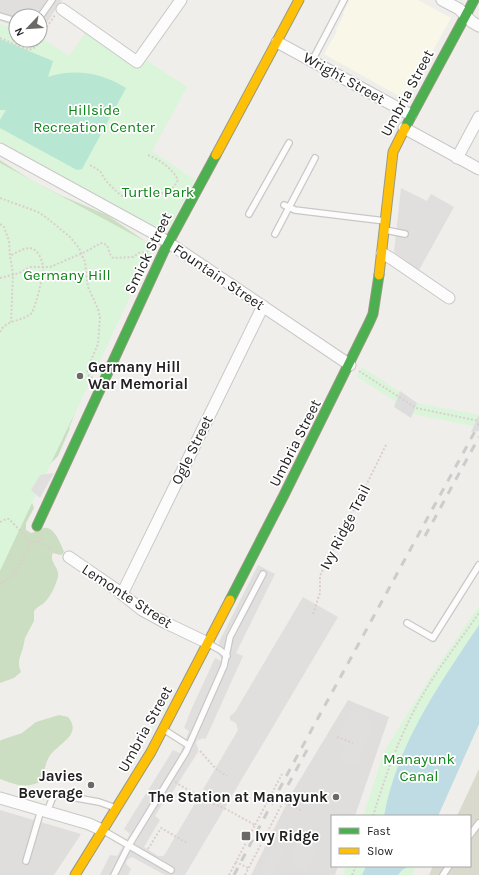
<svg xmlns="http://www.w3.org/2000/svg" width="479" height="875" viewBox="0 0 479 875" font-family="Karla,sans-serif">
  <style>
    .residential { fill: #dfdedc }
    .education { fill: #f8f7e8 }
    .construction { fill: #d9d9cd }
    .forest { fill: #cbdec1 }
    .park { fill: #daf5da }
    .pitch { fill: #b7e6d2 }
    .parking { fill: #e0dfde }
    .water { fill: #bfdbe3 }
    .pier { fill: #dedddd }
    .lines { fill: none; stroke-linecap: round; stroke-linejoin: round }
    .lane-casing { stroke: #c9c8c7; stroke-width: 8 }
    .street-casing { stroke: #c9c8c7; stroke-width: 13 }
    .fast-casing { stroke: #999a82; stroke-width: 11 }
    .slow-casing { stroke: #999a82; stroke-width: 11 }
    .path { stroke: #dccecd; stroke-width: 2; stroke-dasharray: 2 2; stroke-linecap: butt }
    .lane { stroke: #fdfcfc; stroke-width: 5.5 }
    .street { stroke: #fdfcfc; stroke-width: 11 }
    .fast { stroke: #4caf50; stroke-width: 9 }
    .slow { stroke: #ffc107; stroke-width: 9 }
    .rail { stroke: #ccc; stroke-width: 3; stroke-dasharray: 8 8; stroke-linecap: butt }
    .poi-dot { fill: #6a6968; stroke: #fff; stroke-width: 1.5 }
    .labels { text-anchor: middle; dominant-baseline: central; stroke-width: 3.5; stroke-linejoin: round; paint-order: stroke }
    .street-label { font-size: 15px; fill: #222; stroke: #fff }
    .park-label { font-size: 15px; fill: #0c8416; stroke: #fff }
    .poi-label { font-size: 15px; font-weight: bold; fill: #222; stroke: #fff; text-anchor: start }
  </style>
  <rect width="100%" height="100%" fill="#f0eeeb"/>
  <g class="residential">
    <path d="M 348,700 L 389,717 L 355,816 L 332,816 L 332,866 L 338,866 L 335,875 L 251,875 L 293,791 Z"/>
    <path d="M 0,810 L 81,834 L 54,875 L 0,875 Z"/>
  </g>
  <path class="education" d="M 350,0 L 418,0 L 451,18 L 406,100 L 324,54 L 337,31 L 336,30 L 344,14 L 343,13 Z"/>
  <path class="construction" d="M 479,769 L 479,875 L 429,875 L 433,866 L 470,866 L 470,816 L 457,816 Z"/>
  <g class="forest">
    <path d="M 0,160 L 31,180 L 60,195 L 107,215 L 145,241 L 149,248 L 76,410 L 69,428 L 70,428 L 58,456 L 49,465 L 31,500 L 34,508 L 26,523 L 26,530 L 31,533 C 35,532 39,529 44,528 C 54,526 61,544 64,552 C 61,557 58,554 53,553 C 48,561 60,568 58,577 C 55,587 51,596 44,603 C 40,606 37,607 34,611 L 34,621 L 25,638 L 23,648 L 19,660 L 19,666 L 21,672 L 14,678 L 0,683 Z"/>
    <path d="M 59,715 L 68,717 C 84,736 55,744 48,759 C 44,766 45,774 42,781 C 26,789 16,785 0,779 L 0,741 L 1,740 L 22,733 L 36,722 Z"/>
  </g>
  <g class="park">
    <path d="M 0,24 L 16,29 L 16,40 L 40,40 L 40,37 L 69,56 L 86,32 L 135,67 L 141,67 L 146,60 L 187,87 L 152,151 L 195,180 L 168,230 L 162,231 L 0,142 Z"/>
    <path d="M 0,163 L 154,246 C 103,355 51,462 0,571 Z"/>
    <path d="M 362,367 L 417,403 L 479,415 L 479,427 L 417,415 L 357,377 Z"/>
    <path d="M 479,606 L 479,724 L 438,816 L 363,816 L 384,752 L 432,674 Z"/>
    <path d="M 346,866 L 416,866 L 412,875 L 343,875 Z"/>
  </g>
  <path class="pitch" d="M 0,39 L 53,61 L 48,77 C 75,68 102,73 126,88 L 82,169 L 77,170 L 0,128 L 0,120 L 6,110 L 0,110 Z"/>
  <g class="parking">
    <path d="M 0,0 L 62,0 L 40,33 L 40,16 L 16,16 L 16,26 L 0,21 Z"/>
    <path d="M 401,188 L 427,201 L 431,194 L 454,207 L 419,270 L 394,252 Z"/>
    <path d="M 54,473 L 40,498 L 31,490 L 40,475 Z"/>
    <path d="M 258,565 L 275,574 L 236,653 L 243,656 L 206,738 L 205,739 L 202,738 L 200,740 L 198,739 L 196,743 L 198,748 L 198,752 L 170,796 L 165,800 L 155,816 L 160,820 L 144,847 L 158,856 L 163,856 L 165,854 L 238,730 L 236,723 L 230,720 L 230,716 L 235,712 L 303,597 L 338,617 L 185,875 L 165,875 L 132,857 L 127,860 L 126,864 L 131,869 L 128,875 L 100,875 L 110,855 L 117,856 L 130,834 L 124,829 L 173,750 L 180,753 L 189,731 L 184,728 L 191,710 L 215,658 L 221,661 L 219,642 Z"/>
    <path d="M 359,708 L 369,712 L 366,719 L 367,721 L 373,723 L 357,765 L 340,759 L 344,746 L 337,742 L 348,711 L 356,713 Z"/>
    <path d="M 300,837 L 316,843 L 313,850 L 316,852 L 312,863 L 308,863 L 306,869 L 290,863 Z"/>
    <path d="M 271,847 L 283,851 L 274,875 L 260,875 Z"/>
  </g>
  <g class="water">
    <path d="M 479,625 L 479,724 L 438,816 L 384,816 C 397,744 439,685 479,625 Z"/>
    <path d="M 366,866 L 410,866 L 402,870 L 398,875 L 362,875 Z"/>
  </g>
  <g class="pier">
    <path d="M 400,391 L 417,403 L 411,418 L 394,407 Z"/>
    <path d="M 479,415 L 479,431 L 471,432 Z"/>
  </g>
  <g class="lines">
    <g class="lane-casing">
      <g id="lane">
        <path d="M 0,16 L 16,21"/>
        <path d="M 40,17 L 52,0"/>
        <path d="M 312,61 L 344,0"/>
        <path d="M 284,205 L 295,210 L 385,221"/>
        <path d="M 249,214 L 289,143"/>
        <path d="M 385,230 L 405,234"/>
        <path d="M 275,234 L 315,158"/>
        <path d="M 407,623 L 433,638 L 479,565"/>
        <path d="M 209,644 L 220,650 L 227,656"/>
        <path d="M 163,729 L 188,745"/>
        <path d="M 47,812 L 54,794 L 99,802 L 116,808"/>
        <path d="M 104,831 L 171,870"/>
        <path d="M 470,835 L 479,823"/>
        <path d="M 26,861 L 41,810"/>
        <path d="M 114,875 L 129,845 L 186,752 L 224,666 L 230,637 L 263,574"/>
        <path d="M 443,875 L 449,866"/>
      </g>
    </g>
    <g class="street-casing">
      <g id="street">
        <path d="M 442,0 L 459,9 L 472,22 L 479,26"/>
        <path d="M 62,9 L 137,62 L 181,0"/>
        <path d="M 277,42 L 411,115"/>
        <path d="M 404,128 L 479,169"/>
        <path d="M 0,149 L 157,235 L 350,365"/>
        <path d="M 457,158 L 479,117"/>
        <path d="M 382,253 L 392,259 L 449,298"/>
        <path d="M 69,557 L 117,590 L 142,610 L 166,623 L 208,643"/>
        <path d="M 122,594 L 263,306"/>
        <path d="M 0,798 L 89,824 L 102,830"/>
      </g>
    </g>
    <g class="fast-casing">
      <g id="fast">
        <path d="M 405,128 L 474,0"/>
        <path d="M 37,526 L 164,251 L 216,155"/>
        <path d="M 230,600 L 284,495 L 369,323 L 373,314 L 379,275"/>
      </g>
    </g>
    <g class="slow-casing">
      <g id="slow">
        <path d="M 216,155 L 299,0"/>
        <path d="M 379,275 L 393,152 L 405,128"/>
        <path d="M 75,875 L 151,752 L 230,600"/>
      </g>
    </g>
    <g class="path">
      <path d="M 40,37 L 55,15"/>
      <path d="M 0,38 L 29,50 L 36,47 L 39,40"/>
      <path d="M 148,155 C 160,160 172,168 178,180 L 174,187 L 159,195"/>
      <path d="M 90,165 L 100,171 L 106,181 L 117,192 L 122,196 L 132,196"/>
      <path d="M 0,198 L 38,212 L 47,218 L 70,237 L 79,248 L 85,262 L 88,287 L 98,309 L 100,317 L 98,344 L 87,370 L 89,376 L 93,378"/>
      <path d="M 0,224 L 4,227 L 9,241 L 10,256 L 13,274 L 11,322"/>
      <path d="M 0,278 L 19,273 L 30,267 L 50,267 L 85,252 L 101,243 L 107,245 L 110,254 L 113,258 L 133,257 L 139,253 L 147,252 L 149,248 L 147,241"/>
      <path d="M 0,332 C 6,319 22,322 32,313 C 36,304 43,278 43,268 C 43,261 38,249 30,248 C 24,248 15,253 10,256"/>
      <path d="M 359,371 L 416,408 L 479,421"/>
      <path d="M 0,522 L 6,519 L 9,519 L 32,543 L 38,541 L 41,538"/>
      <path d="M 38,541 L 59,554"/>
      <path d="M 0,584 L 14,575 L 28,548 L 31,543"/>
      <path d="M 313,614 L 320,593 L 320,576 L 323,569 L 343,532 L 387,443"/>
      <path d="M 337,737 L 353,743"/>
      <path d="M 200,751 L 216,769 L 227,776"/>
      <path d="M 175,782 L 211,803 L 224,808 L 255,825 L 236,862 L 248,868"/>
      <path d="M 373,816 C 385,777 398,740 417,705 C 435,672 458,643 479,613"/>
      <path d="M 255,825 L 282,774"/>
      <path d="M 148,849 L 161,828 L 187,843"/>
      <path d="M 229,875 L 236,862"/>
      <path d="M 245,875 L 283,802 L 303,811"/>
      <path d="M 352,875 L 356,866"/>
    </g>
    <use href="#lane" class="lane"/>
    <use href="#street" class="street"/>
    <use href="#fast" class="fast"/>
    <use href="#slow" class="slow"/>
    <g class="rail">
      <path d="M 425,536 L 479,437"/>
      <path d="M 288,785 L 307,750"/>
      <path d="M 234,875 L 289,771 L 479,424"/>
    </g>
  </g>
  <g class="poi-dot">
    <circle cx="80" cy="376" r="4"/>
    <circle cx="91" cy="785" r="4"/>
    <circle cx="336" cy="797" r="4"/>
    <rect x="241" y="831" width="10" height="10" rx="2"/>
  </g>
  <g class="labels">
    <g class="street-label">
      <text transform="translate(344 78) rotate(29)">Wright Street</text>
      <text transform="translate(407 93) rotate(-62)">Umbria Street</text>
      <text transform="translate(148 253) rotate(-64)">Smick Street</text>
      <text transform="translate(219 277) rotate(34)">Fountain Street</text>
      <text transform="translate(295 443) rotate(-63)">Umbria Street</text>
      <text transform="translate(192 450) rotate(-64)">Ogle Street</text>
      <text transform="translate(345 527) rotate(-63)">Ivy Ridge Trail</text>
      <text transform="translate(127 596) rotate(33)">Lemonte Street</text>
      <text transform="translate(145 729) rotate(-61)">Umbria Street</text>
    </g>
    <g class="park-label">
      <text x="94" y="110">Hillside<tspan x="94" dy="17">Recreation Center</tspan></text>
      <text x="158" y="192">Turtle Park</text>
      <text x="67" y="275">Germany Hill</text>
      <text x="419" y="759">Manayunk<tspan x="419" dy="17">Canal</tspan></text>
    </g>
    <g class="poi-label">
      <text x="88" y="367">Germany Hill<tspan x="88" dy="17">War Memorial</tspan></text>
      <text x="83" y="776" text-anchor="end">Javies<tspan x="83" dy="17">Beverage</tspan></text>
      <text x="328" y="797" text-anchor="end">The Station at Manayunk</text>
      <text x="255" y="836">Ivy Ridge</text>
    </g>
  </g>
  <rect x="331" y="815" width="140" height="52" fill="#ffffff" stroke="#a7a7a7"/>
  <rect x="339" y="828" width="20" height="6" fill="#4caf50" stroke="#a7a7a7"/>
  <text x="367" y="835" font-size="12" fill="#222222">Fast</text>
  <rect x="339" y="848" width="20" height="6" fill="#ffc107" stroke="#a7a7a7"/>
  <text x="367" y="855" font-size="12" fill="#222222">Slow</text>
  <g transform="translate(28 28) rotate(245)"><circle r="19" fill="#ffffff" stroke="#a7a7a7"/>
  <path d="M0-3L7 15L0 10L-7 15Z" fill="#6a6968"/>
  <text y="-6" font-size="11" font-weight="bold" text-anchor="middle" fill="#222222">N</text>
  </g>
</svg>
